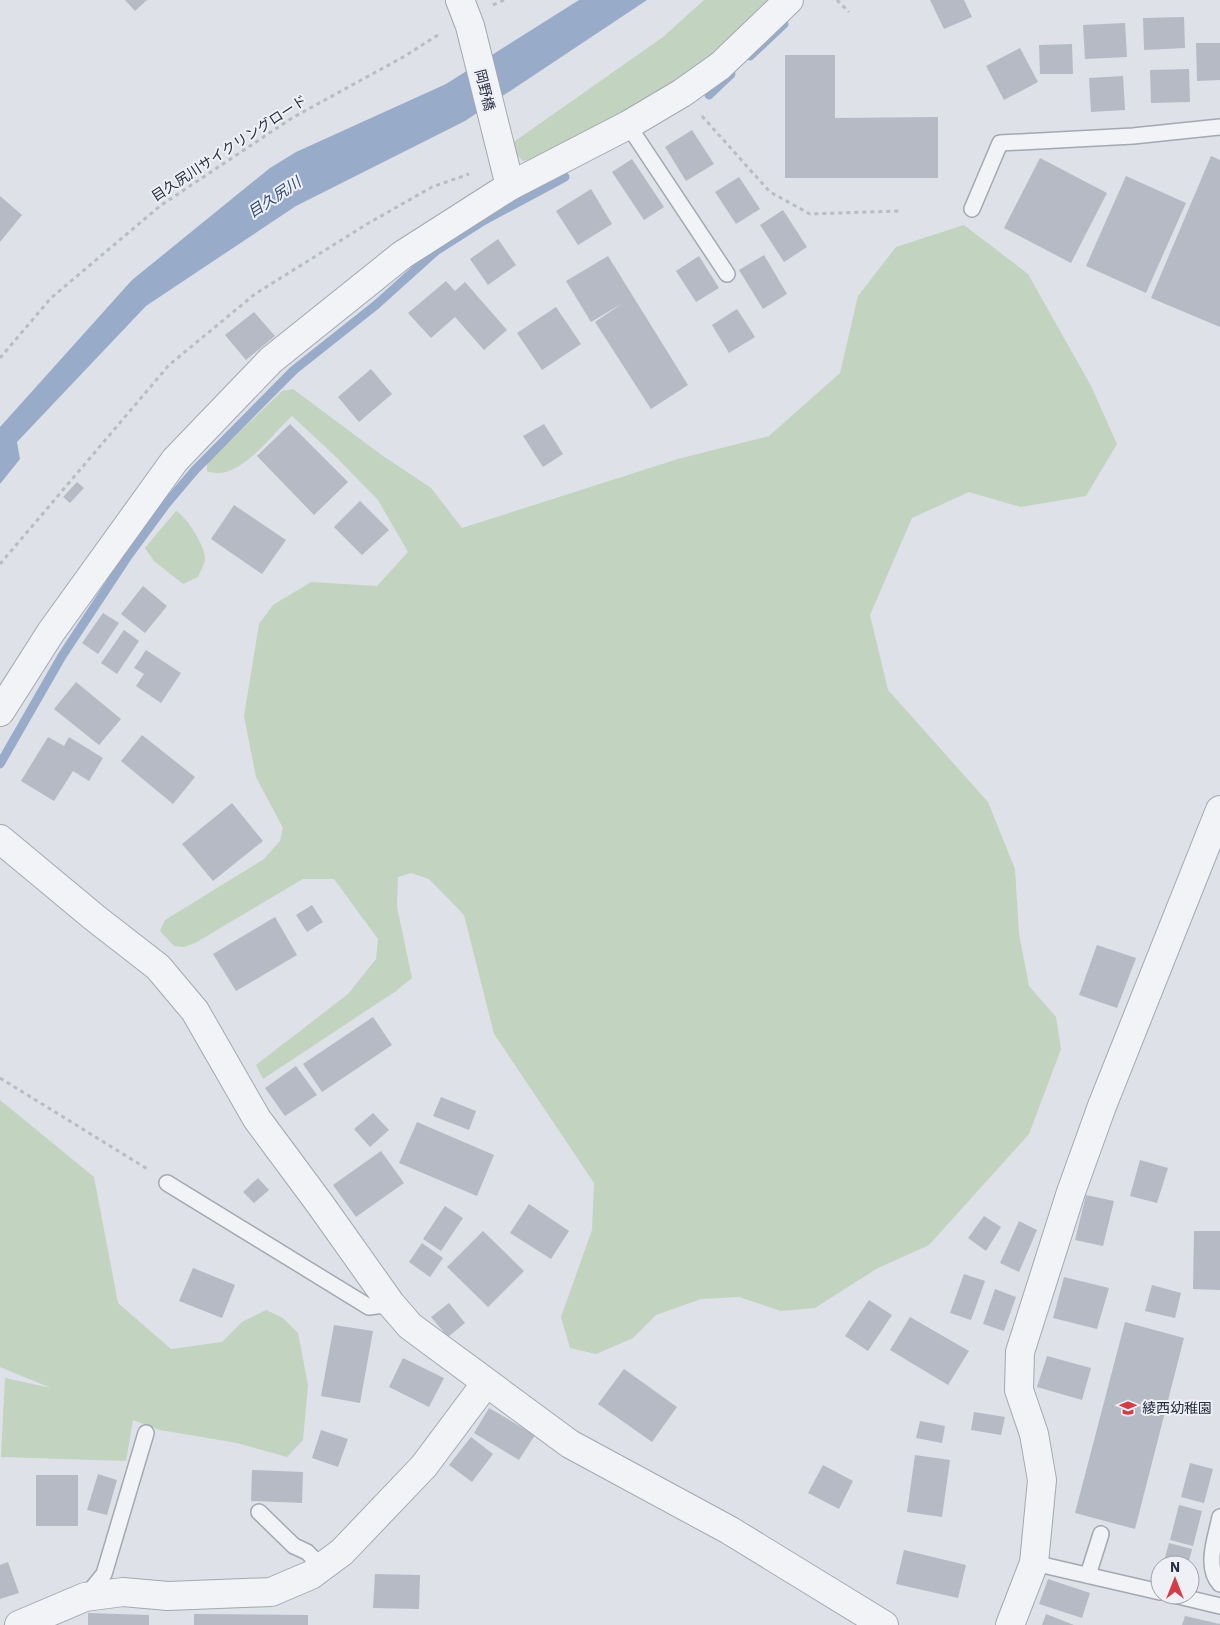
<svg xmlns="http://www.w3.org/2000/svg" width="1220" height="1625" viewBox="0 0 1220 1625" font-family="'IBM Plex Sans','Noto Sans JP',sans-serif">
  <style>
    .green { fill: #c2d3bf }
    .water { fill: #98acca }
    .lines { fill: none; stroke-linecap: round; stroke-linejoin: round }
    .stream { stroke: #98acca; stroke-width: 9 }
    .building { fill: #b5bac5 }
    .service-casing { stroke: #a3a8b2; stroke-width: 18 }
    .minor-casing { stroke: #a3a8b2; stroke-width: 30 }
    .path { stroke: #b8bcc3; stroke-width: 3; stroke-dasharray: 4 4; stroke-linecap: butt }
    .service { stroke: #f1f3f6; stroke-width: 15 }
    .minor { stroke: #f1f3f6; stroke-width: 28 }
    .labels { text-anchor: middle; dominant-baseline: central; stroke-width: 4; stroke-linejoin: round; paint-order: stroke }
    .street-label { font-size: 14px; fill: #272e40; stroke: #eef0f6 }
    .poi-label { font-size: 14px; fill: #272e40; stroke: #eef0f6; text-anchor: start }
    .water-label { font-size: 15px; font-style: italic; fill: #304975; stroke: #eef0f6 }
  </style>
  <rect width="100%" height="100%" fill="#dee1e8"/>
  <g class="green">
    <path d="M 704,0 L 776,0 L 705,66 L 563,151 L 523,161 L 508,146 L 663,37 Z"/>
    <path d="M 964,225 L 1028,274 L 1091,386 L 1117,444 L 1086,496 L 1021,507 L 969,492 L 912,518 L 870,615 L 888,690 L 988,802 L 1015,869 L 1019,934 L 1029,986 L 1056,1017 L 1061,1049 L 1029,1134 L 929,1245 L 876,1269 L 815,1308 L 781,1311 L 739,1297 L 701,1299 L 656,1315 L 633,1338 L 596,1354 L 570,1348 L 561,1317 L 592,1230 L 594,1183 L 494,1034 L 464,915 L 429,879 L 411,873 L 398,877 L 397,907 L 412,978 L 396,991 L 263,1079 L 256,1065 L 348,994 L 376,959 L 378,939 L 334,879 L 303,879 L 195,943 L 184,947 L 174,946 L 160,931 L 165,920 L 264,859 L 280,841 L 283,828 L 256,777 L 244,716 L 259,624 L 273,605 L 311,582 L 377,586 L 408,552 L 378,500 L 334,455 L 292,416 C 272,434 237,484 207,471 L 207,463 L 282,391 L 293,389 L 383,456 L 431,488 L 462,528 L 678,459 L 769,436 L 840,373 L 858,296 L 896,247 Z"/>
    <path d="M 176,511 C 186,516 205,546 205,558 C 205,564 200,572 198,577 L 183,584 L 154,561 L 145,548 Z"/>
    <path d="M 0,1100 L 94,1177 L 118,1303 L 171,1349 L 222,1342 L 242,1322 L 266,1310 L 283,1318 L 298,1333 L 308,1385 L 303,1440 L 287,1457 L 237,1443 L 160,1430 L 133,1420 L 126,1461 L 1,1457 L 5,1378 L 51,1388 L 0,1367 Z"/>
  </g>
  <path class="water" d="M 579,0 L 647,0 L 465,121 L 296,206 L 146,306 L 17,442 L 20,459 L 0,484 L 0,427 L 132,280 L 270,168 L 296,152 L 446,84 Z"/>
  <g class="lines">
    <g class="stream">
      <path d="M 750,56 L 784,24"/>
      <path d="M 709,95 L 731,74"/>
      <path d="M 0,764 L 62,656 L 128,556 L 167,503 L 195,470 L 294,370 L 376,305 L 436,251 L 483,221 L 565,177"/>
    </g>
  </g>
  <g class="building">
    <path d="M 125,0 L 147,0 L 135,11 Z"/>
    <path d="M 930,0 L 964,0 L 972,17 L 944,29 Z"/>
    <path d="M 1184,17 L 1185,48 L 1144,50 L 1143,18 Z"/>
    <path d="M 1125,23 L 1127,57 L 1085,59 L 1083,25 Z"/>
    <path d="M 1196,43 L 1220,43 L 1220,80 L 1197,81 Z"/>
    <path d="M 1072,44 L 1073,74 L 1040,74 L 1039,45 Z"/>
    <path d="M 1020,48 L 1038,82 L 1004,100 L 986,66 Z"/>
    <path d="M 785,55 L 835,55 L 835,118 L 938,117 L 938,178 L 785,178 Z"/>
    <path d="M 1189,69 L 1190,102 L 1151,103 L 1150,70 Z"/>
    <path d="M 1123,76 L 1125,110 L 1091,112 L 1089,78 Z"/>
    <path d="M 692,130 L 714,164 L 686,181 L 665,147 Z"/>
    <path d="M 1211,156 L 1220,160 L 1220,327 L 1151,298 Z"/>
    <path d="M 1040,158 L 1107,193 L 1071,263 L 1004,228 Z"/>
    <path d="M 632,159 L 664,207 L 644,220 L 612,172 Z"/>
    <path d="M 1126,176 L 1186,203 L 1146,293 L 1086,266 Z"/>
    <path d="M 739,177 L 760,209 L 736,224 L 715,192 Z"/>
    <path d="M 591,189 L 612,224 L 578,245 L 556,211 Z"/>
    <path d="M 0,196 L 22,215 L 0,242 Z"/>
    <path d="M 783,210 L 807,247 L 784,262 L 760,225 Z"/>
    <path d="M 498,239 L 516,265 L 488,285 L 470,259 Z"/>
    <path d="M 764,255 L 787,294 L 763,309 L 739,270 Z"/>
    <path d="M 608,256 L 688,385 L 651,409 L 595,322 L 623,303 L 591,322 L 566,281 Z"/>
    <path d="M 699,256 L 719,288 L 696,302 L 676,271 Z"/>
    <path d="M 446,281 L 455,291 L 465,282 L 507,330 L 484,350 L 455,317 L 431,338 L 408,313 Z"/>
    <path d="M 556,307 L 581,344 L 542,370 L 517,333 Z"/>
    <path d="M 737,309 L 755,337 L 729,353 L 712,325 Z"/>
    <path d="M 254,312 L 275,336 L 246,360 L 225,335 Z"/>
    <path d="M 371,369 L 392,394 L 359,422 L 338,397 Z"/>
    <path d="M 290,424 L 348,482 L 314,515 L 257,456 Z"/>
    <path d="M 544,424 L 563,454 L 543,467 L 523,436 Z"/>
    <path d="M 77,482 L 84,488 L 70,503 L 63,497 Z"/>
    <path d="M 360,501 L 389,530 L 362,555 L 334,527 Z"/>
    <path d="M 234,505 L 286,540 L 262,574 L 211,539 Z"/>
    <path d="M 143,586 L 167,606 L 145,633 L 121,614 Z"/>
    <path d="M 103,613 L 119,623 L 98,654 L 82,643 Z"/>
    <path d="M 124,630 L 139,641 L 117,674 L 101,663 Z"/>
    <path d="M 146,650 L 181,673 L 161,703 L 136,686 L 144,674 L 134,668 Z"/>
    <path d="M 76,682 L 121,719 L 99,745 L 54,709 Z"/>
    <path d="M 142,735 L 195,777 L 173,804 L 121,761 Z"/>
    <path d="M 48,737 L 64,746 L 69,737 L 103,758 L 89,781 L 73,771 L 54,801 L 21,781 Z"/>
    <path d="M 232,803 L 263,841 L 213,881 L 182,844 Z"/>
    <path d="M 312,905 L 323,922 L 307,932 L 296,915 Z"/>
    <path d="M 275,917 L 297,955 L 236,991 L 213,954 Z"/>
    <path d="M 1097,945 L 1136,958 L 1117,1008 L 1079,995 Z"/>
    <path d="M 373,1017 L 392,1045 L 322,1092 L 303,1064 Z"/>
    <path d="M 296,1066 L 317,1095 L 285,1116 L 265,1088 Z"/>
    <path d="M 441,1097 L 476,1111 L 469,1130 L 433,1116 Z"/>
    <path d="M 373,1113 L 389,1130 L 370,1147 L 354,1129 Z"/>
    <path d="M 417,1122 L 494,1155 L 477,1196 L 399,1163 Z"/>
    <path d="M 381,1151 L 404,1183 L 356,1217 L 333,1185 Z"/>
    <path d="M 1140,1160 L 1168,1168 L 1157,1203 L 1130,1196 Z"/>
    <path d="M 258,1178 L 269,1190 L 254,1203 L 243,1192 Z"/>
    <path d="M 1086,1195 L 1114,1201 L 1103,1246 L 1075,1240 Z"/>
    <path d="M 529,1204 L 569,1231 L 551,1259 L 510,1233 Z"/>
    <path d="M 445,1206 L 463,1218 L 441,1251 L 423,1239 Z"/>
    <path d="M 984,1216 L 1001,1227 L 986,1251 L 968,1238 Z"/>
    <path d="M 1019,1221 L 1037,1230 L 1019,1272 L 1000,1263 Z"/>
    <path d="M 483,1231 L 524,1271 L 488,1307 L 447,1267 Z"/>
    <path d="M 1194,1231 L 1220,1231 L 1220,1290 L 1193,1289 Z"/>
    <path d="M 422,1243 L 443,1258 L 430,1277 L 409,1262 Z"/>
    <path d="M 193,1268 L 235,1285 L 222,1318 L 179,1301 Z"/>
    <path d="M 964,1274 L 985,1281 L 971,1320 L 950,1313 Z"/>
    <path d="M 1064,1277 L 1109,1288 L 1097,1329 L 1053,1318 Z"/>
    <path d="M 1152,1285 L 1181,1293 L 1175,1318 L 1145,1311 Z"/>
    <path d="M 995,1289 L 1016,1297 L 1004,1331 L 983,1324 Z"/>
    <path d="M 869,1300 L 892,1315 L 868,1351 L 845,1336 Z"/>
    <path d="M 449,1303 L 465,1323 L 448,1337 L 431,1317 Z"/>
    <path d="M 910,1317 L 969,1351 L 948,1385 L 890,1350 Z"/>
    <path d="M 1125,1322 L 1184,1338 L 1135,1529 L 1075,1513 Z"/>
    <path d="M 334,1325 L 373,1331 L 360,1403 L 321,1396 Z"/>
    <path d="M 1047,1356 L 1091,1368 L 1082,1400 L 1037,1387 Z"/>
    <path d="M 403,1358 L 444,1378 L 429,1407 L 389,1387 Z"/>
    <path d="M 624,1369 L 677,1407 L 652,1442 L 598,1404 Z"/>
    <path d="M 489,1408 L 535,1435 L 519,1460 L 474,1433 Z"/>
    <path d="M 974,1412 L 1005,1417 L 1001,1435 L 971,1430 Z"/>
    <path d="M 920,1421 L 945,1426 L 942,1443 L 916,1438 Z"/>
    <path d="M 321,1430 L 348,1439 L 338,1467 L 312,1458 Z"/>
    <path d="M 471,1437 L 493,1454 L 472,1482 L 449,1465 Z"/>
    <path d="M 915,1455 L 950,1460 L 942,1517 L 907,1512 Z"/>
    <path d="M 1190,1463 L 1213,1469 L 1204,1503 L 1181,1497 Z"/>
    <path d="M 823,1465 L 853,1481 L 839,1509 L 808,1493 Z"/>
    <path d="M 252,1470 L 303,1472 L 302,1503 L 251,1501 Z"/>
    <path d="M 98,1474 L 117,1480 L 107,1515 L 87,1510 Z"/>
    <rect x="36" y="1475" width="42" height="51"/>
    <path d="M 1179,1505 L 1202,1511 L 1193,1546 L 1170,1540 Z"/>
    <path d="M 1169,1543 L 1192,1549 L 1188,1565 L 1163,1565 Z"/>
    <path d="M 904,1550 L 966,1565 L 958,1598 L 896,1584 Z"/>
    <path d="M 8,1562 L 19,1593 L 0,1599 L 0,1565 Z"/>
    <path d="M 375,1574 L 420,1575 L 419,1609 L 373,1608 Z"/>
    <path d="M 1048,1579 L 1090,1593 L 1082,1618 L 1039,1604 Z"/>
    <path d="M 88,1613 L 149,1615 L 149,1625 L 88,1625 Z"/>
    <path d="M 194,1614 L 308,1615 L 308,1625 L 194,1625 Z"/>
    <path d="M 1046,1614 L 1074,1625 L 1042,1625 Z"/>
    <path d="M 1185,1616 L 1220,1624 L 1220,1625 L 1182,1625 Z"/>
  </g>
  <g class="lines">
    <g class="service-casing">
      <g id="service">
        <path d="M 628,125 L 727,274"/>
        <path d="M 972,209 L 1000,143 L 1133,136 L 1220,127"/>
        <path d="M 167,1183 L 369,1307 L 391,1304"/>
        <path d="M 259,1512 L 294,1546 L 307,1552 L 322,1567"/>
        <path d="M 1220,1517 C 1216,1537 1204,1567 1220,1584"/>
        <path d="M 1034,1563 L 1160,1592"/>
        <path d="M 1088,1575 L 1101,1534"/>
        <path d="M 1174,1595 L 1220,1606"/>
        <path d="M 86,1596 L 104,1574 L 146,1433"/>
      </g>
    </g>
    <g class="minor-casing">
      <g id="minor">
        <path d="M 460,0 L 470,26 L 510,186"/>
        <path d="M 0,712 L 51,632 L 175,460 L 271,360 L 402,255 L 510,186 L 628,125 L 682,93 L 720,66 L 789,0"/>
        <path d="M 0,839 L 95,918 L 158,967 L 195,1011 L 257,1119 L 320,1204 L 391,1304 L 410,1326 L 570,1444 L 729,1530 L 884,1625"/>
        <path d="M 19,1625 L 85,1597 L 123,1592 L 168,1596 L 271,1592 L 311,1575 L 342,1552 L 424,1466 L 486,1383"/>
        <path d="M 1010,1625 L 1034,1563 L 1042,1480 L 1034,1434 L 1019,1390 L 1020,1352 L 1071,1192 L 1102,1106 L 1220,810"/>
      </g>
    </g>
    <g class="path">
      <path d="M 837,0 L 849,12"/>
      <path d="M 493,5 L 504,0"/>
      <path d="M 702,116 L 770,192 L 810,214 L 899,211"/>
      <path d="M 0,358 L 51,298 L 160,206 L 292,118 L 405,56 L 441,33"/>
      <path d="M 0,564 L 169,365 L 255,294 L 367,224 L 432,187 L 469,174"/>
      <path d="M 0,1078 L 149,1170"/>
    </g>
    <use href="#service" class="service"/>
    <use href="#minor" class="minor"/>
  </g>
  <defs>
    <g id="school-bare" transform="scale(1.35)"><path d="M0-5L7-2L0 1L-7-2ZM-4 1L0 2.5L4 1V4Q0 6-4 4Z" fill="#d23e48" stroke="#eef0f6" stroke-width="2.5" paint-order="stroke"/></g>
  </defs>
  <g fill-rule="evenodd">
    <use href="#school-bare" x="1128" y="1408"/>
  </g>
  <g class="labels">
    <g class="street-label">
      <text transform="translate(485 90) rotate(76)">岡野橋</text>
      <text transform="translate(229 148) rotate(-33)">目久尻川サイクリングロード</text>
    </g>
    <g class="poi-label">
      <text x="1142" y="1408">綾西幼稚園</text>
    </g>
    <g class="water-label">
      <text transform="translate(274 197) rotate(-34)">目久尻川</text>
    </g>
  </g>
  <g transform="translate(1175 1580)"><circle r="24" fill="#eef0f6" stroke="#9ea2ad"/>
  <path d="M0-4L9 19L0 12L-9 19Z" fill="#d23e48"/>
  <text y="-8" font-size="14" font-weight="bold" text-anchor="middle" fill="#272e40">N</text>
  </g>
</svg>
